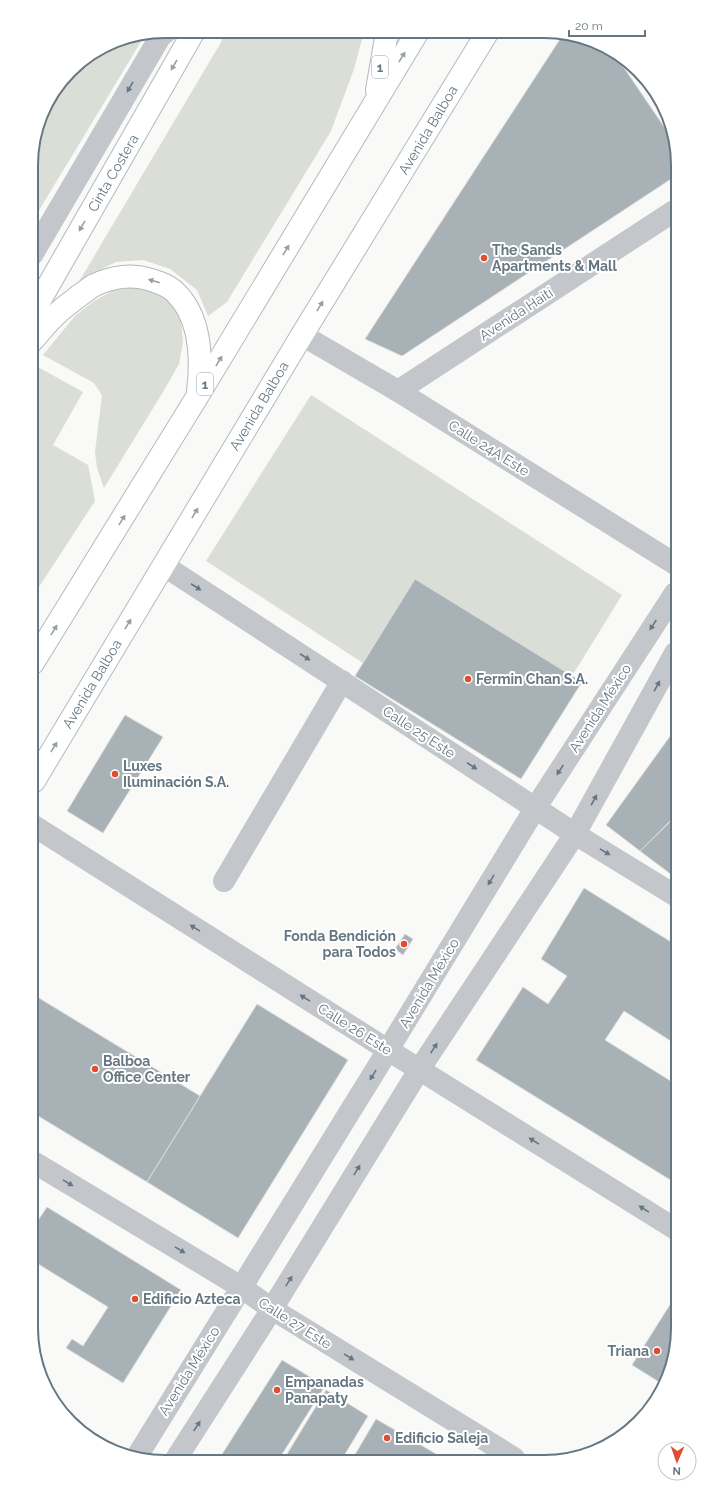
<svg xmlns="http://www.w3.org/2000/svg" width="709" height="1493" viewBox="0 0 709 1493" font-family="Raleway,sans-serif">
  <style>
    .green { fill: #daded6 }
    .building { fill: #a7b1b6; stroke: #dbdbd9 }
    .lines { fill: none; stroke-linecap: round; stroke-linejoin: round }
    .major-casing { stroke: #b4babd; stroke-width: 24 }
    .highway-casing { stroke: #b4b9bc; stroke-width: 24 }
    .minor { stroke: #c3c7cb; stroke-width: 22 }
    .major { stroke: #fff; stroke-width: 22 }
    .highway { stroke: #fff; stroke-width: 22 }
    .oneway { fill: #93a0a8 }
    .oneway2 { fill: #657782 }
    .poi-dot { fill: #e04d31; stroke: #fff; stroke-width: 1.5 }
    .labels { text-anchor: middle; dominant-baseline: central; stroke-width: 4; stroke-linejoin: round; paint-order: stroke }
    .shield { fill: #fff; stroke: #93a0a8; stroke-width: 1 }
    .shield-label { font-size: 13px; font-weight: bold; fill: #657782 }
    .street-label { font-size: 14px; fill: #657782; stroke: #fff }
    .poi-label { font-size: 14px; font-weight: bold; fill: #657782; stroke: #fff; text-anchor: start }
    .rim { fill: none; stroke: #657782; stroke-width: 2 }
  </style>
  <rect width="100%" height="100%" fill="#f9f9f7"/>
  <g class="green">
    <path d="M 226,31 L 364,32 L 354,69 L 331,131 L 227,302 L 208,316 L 197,290 L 170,269 L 143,260 L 116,262 L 80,280 L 220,44 Z"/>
    <path d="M 145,35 L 32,222 L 31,156 L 45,105 L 76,64 L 114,41 Z"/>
    <path d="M 136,287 L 156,293 L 172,303 L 181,320 L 183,342 L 179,364 L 163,392 L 104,488 L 97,468 L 95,452 L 102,395 L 94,383 L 43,355 L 75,316 L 94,301 L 114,290 Z"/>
    <path d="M 36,366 L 83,392 L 53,445 L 88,465 L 95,501 L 33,596 L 32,375 Z"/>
    <path d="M 311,395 L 622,595 L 572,676 L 415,579 L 363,663 L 206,561 Z"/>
  </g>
  <g class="building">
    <path d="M 564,33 L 570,34 L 616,56 L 673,140 L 674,177 L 402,356 L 365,339 Z"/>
    <path d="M 415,579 L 582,682 L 521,779 L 355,676 Z"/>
    <path d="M 125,715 L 163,737 L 103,833 L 67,811 Z"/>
    <path d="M 676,728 L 676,815 L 640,851 L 606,825 Z"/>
    <path d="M 676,816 L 676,878 L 640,851 Z"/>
    <path d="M 584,888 L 676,945 L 677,1045 L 624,1011 L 605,1040 L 677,1085 L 677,1184 L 476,1060 L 523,987 L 548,1004 L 567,976 L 541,959 Z"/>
    <path d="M 405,934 L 413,939 L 403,955 L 395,949 Z"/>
    <path d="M 34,995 L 200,1096 L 147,1182 L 35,1114 Z"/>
    <path d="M 257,1004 L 348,1060 L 238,1238 L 147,1182 Z"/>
    <path d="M 47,1207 L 181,1290 L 123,1383 L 66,1348 L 72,1339 L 83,1346 L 108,1307 L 35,1262 L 35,1225 Z"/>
    <path d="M 35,1208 L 39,1210 L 35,1216 Z"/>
    <path d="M 678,1292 L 678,1337 L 668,1379 L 664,1385 L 632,1365 Z"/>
    <path d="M 282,1360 L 325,1386 L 279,1459 L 219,1459 Z"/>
    <path d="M 326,1390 L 368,1416 L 342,1459 L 284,1459 Z"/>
    <path d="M 376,1419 L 443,1458 L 353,1458 Z"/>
  </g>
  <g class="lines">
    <g class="major-casing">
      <path id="major" d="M 34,781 L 302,335 L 487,33"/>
    </g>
    <g class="highway-casing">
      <g id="highway">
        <path d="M 377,90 L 387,32"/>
        <path d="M 32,314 L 194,31"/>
        <path d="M 32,341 C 41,331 50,319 61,310 C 67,305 74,300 80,295 C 85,292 90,287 95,285 C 111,277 131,274 148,279 C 158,282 168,285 175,292 C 201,317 202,359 198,392"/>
        <path d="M 33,663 L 197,397 L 417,33"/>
      </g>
    </g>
    <g class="minor">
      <path d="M 32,255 L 160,37 L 167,31"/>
      <path d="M 302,335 L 398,391 L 675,564"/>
      <path d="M 398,391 L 674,211"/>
      <path d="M 163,565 L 575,834 L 676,896"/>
      <path d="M 34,826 L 388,1050 L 677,1230"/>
      <path d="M 224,881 L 342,681"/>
      <path d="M 35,1163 L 241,1287 L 272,1309 L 514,1458"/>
      <path d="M 136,1458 L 388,1050 L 536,807 L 675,593"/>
      <path d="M 176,1459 L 272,1309 L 419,1070 L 575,834 L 675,653"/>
    </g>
    <use href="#major" class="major"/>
    <use href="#highway" class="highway"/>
  </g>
  <defs><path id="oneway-solid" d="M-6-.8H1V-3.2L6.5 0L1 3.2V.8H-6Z"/></defs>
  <g class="oneway">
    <use href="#oneway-solid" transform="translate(402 57) rotate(-59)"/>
    <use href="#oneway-solid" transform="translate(174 65) rotate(120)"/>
    <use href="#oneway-solid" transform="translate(82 226) rotate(120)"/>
    <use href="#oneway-solid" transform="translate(286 250) rotate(-59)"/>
    <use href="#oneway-solid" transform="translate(154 281) rotate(-164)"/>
    <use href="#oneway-solid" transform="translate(320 306) rotate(-58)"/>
    <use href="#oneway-solid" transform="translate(219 361) rotate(-59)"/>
    <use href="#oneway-solid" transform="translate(195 513) rotate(-59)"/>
    <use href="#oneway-solid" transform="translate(122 520) rotate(-58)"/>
    <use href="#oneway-solid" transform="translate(128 624) rotate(-59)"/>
    <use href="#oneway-solid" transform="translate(54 630) rotate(-58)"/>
    <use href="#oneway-solid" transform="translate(54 747) rotate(-59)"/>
  </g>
  <g class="oneway2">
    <use href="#oneway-solid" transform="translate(130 87) rotate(120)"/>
    <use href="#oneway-solid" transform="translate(196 587) rotate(33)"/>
    <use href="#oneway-solid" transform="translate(653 625) rotate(123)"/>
    <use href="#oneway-solid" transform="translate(305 657) rotate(33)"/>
    <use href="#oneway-solid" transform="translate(657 686) rotate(-61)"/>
    <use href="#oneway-solid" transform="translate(472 766) rotate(33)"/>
    <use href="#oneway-solid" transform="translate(560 770) rotate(123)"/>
    <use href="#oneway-solid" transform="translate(594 800) rotate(-61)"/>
    <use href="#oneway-solid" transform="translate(605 852) rotate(31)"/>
    <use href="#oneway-solid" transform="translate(491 880) rotate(121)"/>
    <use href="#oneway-solid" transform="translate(195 928) rotate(-148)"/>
    <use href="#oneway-solid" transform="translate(305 998) rotate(-148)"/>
    <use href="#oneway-solid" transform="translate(434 1048) rotate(-57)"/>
    <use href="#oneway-solid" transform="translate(373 1075) rotate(122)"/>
    <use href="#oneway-solid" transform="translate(534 1141) rotate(-148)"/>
    <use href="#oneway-solid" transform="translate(357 1170) rotate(-58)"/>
    <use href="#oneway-solid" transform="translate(68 1183) rotate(31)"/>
    <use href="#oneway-solid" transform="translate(644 1209) rotate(-148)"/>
    <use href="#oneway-solid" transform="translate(180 1250) rotate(31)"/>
    <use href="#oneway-solid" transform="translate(289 1281) rotate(-58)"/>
    <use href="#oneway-solid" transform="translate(349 1357) rotate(32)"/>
    <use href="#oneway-solid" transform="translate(197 1426) rotate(-57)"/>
  </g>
  <g class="poi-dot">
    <circle cx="484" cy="258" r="4"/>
    <circle cx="468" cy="679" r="4"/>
    <circle cx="115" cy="774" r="4"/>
    <circle cx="404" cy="944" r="4"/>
    <circle cx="95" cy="1069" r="4"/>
    <circle cx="135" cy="1299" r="4"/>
    <circle cx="657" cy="1351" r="4"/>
    <circle cx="277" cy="1390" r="4"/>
    <circle cx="387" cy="1438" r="4"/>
  </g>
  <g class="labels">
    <g class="shield">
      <rect x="372" y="56" width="16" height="22" rx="3"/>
      <rect x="197" y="373" width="16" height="22" rx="3"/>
    </g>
    <g class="shield-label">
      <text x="380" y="67">1</text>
      <text x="205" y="384">1</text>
    </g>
    <g class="street-label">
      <text transform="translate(428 130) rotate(-59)">Avenida Balboa</text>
      <text transform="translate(113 173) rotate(-60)">Cinta Costera</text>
      <text transform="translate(516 314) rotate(-33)">Avenida Haití</text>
      <text transform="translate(259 406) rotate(-59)">Avenida Balboa</text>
      <text transform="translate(489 448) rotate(32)">Calle 24A Este</text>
      <text transform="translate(92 684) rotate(-59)">Avenida Balboa</text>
      <text transform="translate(600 708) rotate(-57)">Avenida México</text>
      <text transform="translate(419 732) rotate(33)">Calle 25 Este</text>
      <text transform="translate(429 983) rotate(-59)">Avenida México</text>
      <text transform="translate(355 1029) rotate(32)">Calle 26 Este</text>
      <text transform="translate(295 1323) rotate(32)">Calle 27 Este</text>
      <text transform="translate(189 1371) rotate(-58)">Avenida México</text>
    </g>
    <g class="poi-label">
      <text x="492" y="250">The Sands<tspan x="492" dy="16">Apartments &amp; Mall</tspan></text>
      <text x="476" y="679">Fermin Chan S.A.</text>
      <text x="123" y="766">Luxes<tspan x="123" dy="16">Iluminación S.A.</tspan></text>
      <text x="396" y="936" text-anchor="end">Fonda Bendición<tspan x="396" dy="16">para Todos</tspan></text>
      <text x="103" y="1061">Balboa<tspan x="103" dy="16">Office Center</tspan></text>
      <text x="143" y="1299">Edificio Azteca</text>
      <text x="649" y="1351" text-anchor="end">Triana</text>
      <text x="285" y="1382">Empanadas<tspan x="285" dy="16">Panapaty</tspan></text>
      <text x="395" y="1438">Edificio Saleja</text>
    </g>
  </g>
  <path d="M0 0H709V1493H0ZM165 38H544A127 127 0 0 1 671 165V1328A127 127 0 0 1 544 1455H165A127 127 0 0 1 38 1328V165A127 127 0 0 1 165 38Z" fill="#fff" fill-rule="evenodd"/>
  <path class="rim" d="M165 38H544A127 127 0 0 1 671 165V1328A127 127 0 0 1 544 1455H165A127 127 0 0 1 38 1328V165A127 127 0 0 1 165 38Z"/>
  <g transform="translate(677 1461) rotate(182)"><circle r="19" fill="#ffffff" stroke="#c1c9cd"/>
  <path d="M0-3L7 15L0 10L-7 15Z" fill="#e04d31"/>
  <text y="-6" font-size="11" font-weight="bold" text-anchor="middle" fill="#657782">N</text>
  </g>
  <path d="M569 30v6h76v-6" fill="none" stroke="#657782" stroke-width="2"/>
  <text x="575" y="30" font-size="12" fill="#657782" stroke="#ffffff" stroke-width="3" paint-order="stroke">20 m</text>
</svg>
